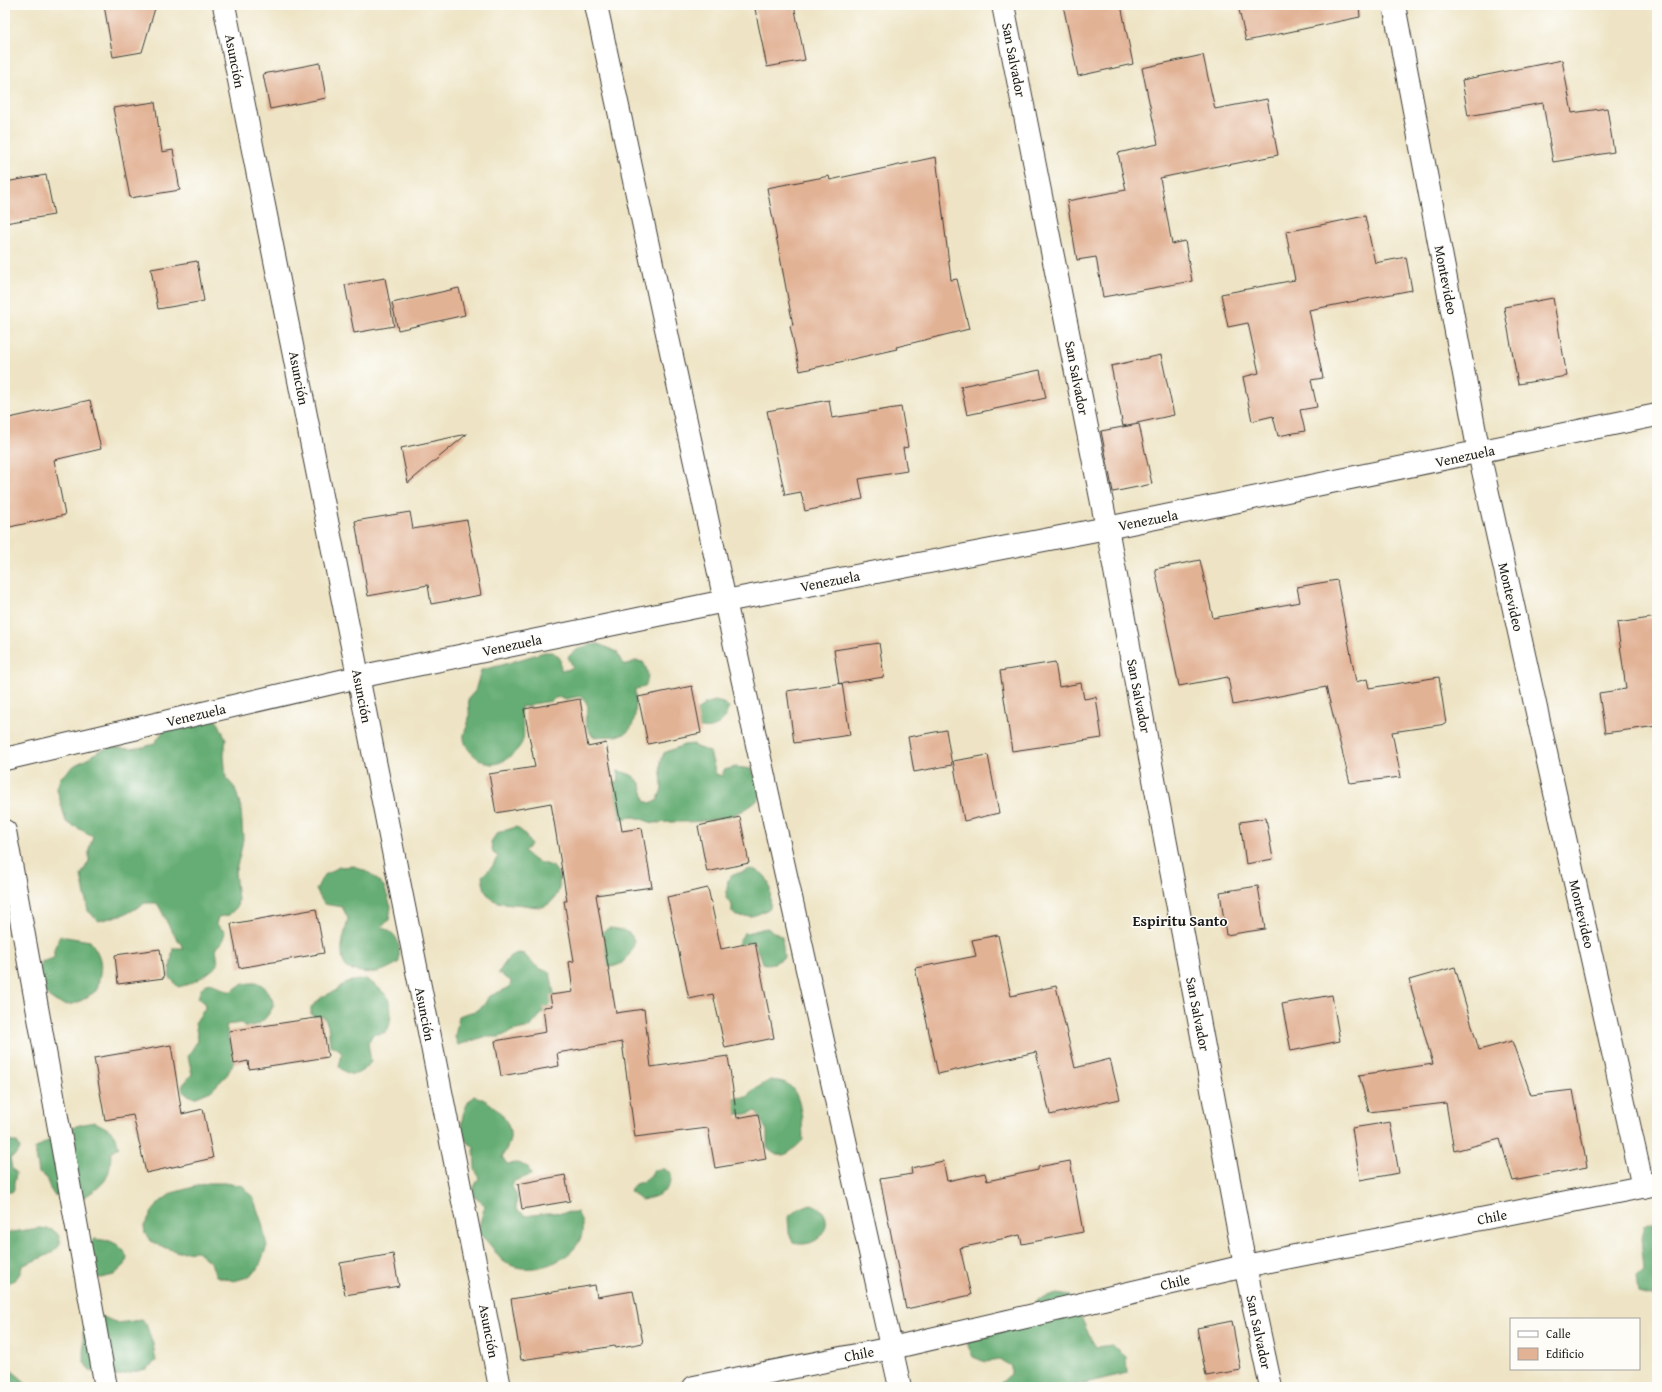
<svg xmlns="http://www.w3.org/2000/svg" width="1662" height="1392" viewBox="0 0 1662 1392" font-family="'Gentium Book Plus',serif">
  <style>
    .forest { fill: #66ad74; stroke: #416448 }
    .building { fill: #e2b295 }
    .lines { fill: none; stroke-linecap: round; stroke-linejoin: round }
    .street-casing { stroke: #3c3a35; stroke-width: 24 }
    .secondary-casing { stroke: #3c3a35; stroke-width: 24 }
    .street { stroke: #fff; stroke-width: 22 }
    .secondary { stroke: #fff; stroke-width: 22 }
    .labels { text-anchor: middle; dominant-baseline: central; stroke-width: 3; stroke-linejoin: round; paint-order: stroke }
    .street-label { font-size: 14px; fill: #1c1c1c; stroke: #fdfcf7 }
    .neighbourhood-label { font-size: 15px; font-weight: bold; fill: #1c1c1c; stroke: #fdfcf7 }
  </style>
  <rect width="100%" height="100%" fill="#fdfcf7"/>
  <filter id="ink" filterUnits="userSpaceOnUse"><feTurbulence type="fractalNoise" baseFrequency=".025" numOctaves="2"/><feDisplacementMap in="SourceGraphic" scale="8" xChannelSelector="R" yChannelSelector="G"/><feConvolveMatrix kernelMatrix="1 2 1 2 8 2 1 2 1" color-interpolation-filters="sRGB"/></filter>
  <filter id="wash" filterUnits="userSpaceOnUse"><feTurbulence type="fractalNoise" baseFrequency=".012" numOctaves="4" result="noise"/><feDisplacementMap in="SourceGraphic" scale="16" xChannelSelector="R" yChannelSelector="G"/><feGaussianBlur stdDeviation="0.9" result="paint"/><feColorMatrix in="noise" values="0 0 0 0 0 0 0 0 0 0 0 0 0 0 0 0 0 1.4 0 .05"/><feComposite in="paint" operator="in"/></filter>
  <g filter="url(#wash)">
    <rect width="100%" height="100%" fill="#eee4c5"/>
    <g class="forest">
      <path d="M 598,644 L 617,652 L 621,661 L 626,665 L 635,661 L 643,662 C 649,672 649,677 645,687 L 635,689 C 635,703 639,729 622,735 C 614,737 602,736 593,737 C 589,731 584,724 586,716 C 587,712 589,708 587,704 C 586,701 583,698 581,696 L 566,699 L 561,697 L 555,698 L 552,701 L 532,704 L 527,707 L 522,706 L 520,712 C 522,721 525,730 523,739 C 521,750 503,765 491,764 C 479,762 465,750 464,738 C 463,733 467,728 468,723 C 470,715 469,707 468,699 L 475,691 L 481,670 L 502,665 L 544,652 L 553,652 L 560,658 L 561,670 L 567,670 L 573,667 L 568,657 C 577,648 586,645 598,644 Z"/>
      <path d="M 715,701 L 723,703 L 729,707 C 723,724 715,732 697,727 L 691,715 L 702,707 L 704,704 Z"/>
      <path d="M 209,712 L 219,724 L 226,739 L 224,755 L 226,778 L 235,788 L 241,808 L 243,839 L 240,855 L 235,872 L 238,900 L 237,907 L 229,915 L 218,917 L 216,924 L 225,932 L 222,943 L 216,947 L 218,965 C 206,975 194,984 178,987 L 169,976 L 173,948 L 183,948 C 179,940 173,934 169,926 C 165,919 162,911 157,903 L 145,903 L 128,913 L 99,921 L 88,911 L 81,875 L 89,861 L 89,849 L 93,836 L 66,822 L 57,789 L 60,778 L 75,765 L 87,759 L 100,750 L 114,747 L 129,749 L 143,747 L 154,744 L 174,716 Z"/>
      <path d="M 694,744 L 696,747 L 710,752 L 716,774 L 722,776 L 724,770 L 736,767 L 752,769 L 762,795 C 741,821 703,822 672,822 C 666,822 655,824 650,822 C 643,820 641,818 633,817 C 627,817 622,820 615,819 L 610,782 L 617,782 L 619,778 L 618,771 C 638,775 641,781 645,801 L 650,803 L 658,800 C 659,795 663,789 662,784 C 661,770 658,767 664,753 L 684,745 Z"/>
      <path d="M 516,827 L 524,833 L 531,845 L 524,851 C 528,855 533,860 538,862 C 544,864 551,864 555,869 C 564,881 559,900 545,906 C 540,908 530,906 524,905 C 500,902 486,907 482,876 L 492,867 L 498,856 L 493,853 L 491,842 L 497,833 Z"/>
      <path d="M 354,866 L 371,874 L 384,886 L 391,907 L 389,920 L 381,927 C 400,935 400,943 399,962 C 379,975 368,975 346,968 C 337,948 345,937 348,918 L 342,907 L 324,904 L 316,890 L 323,876 L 339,867 Z"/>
      <path d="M 751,869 C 772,873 771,890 770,908 C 758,915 750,918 736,916 L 732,912 L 732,905 L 726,898 L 728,879 L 733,875 Z"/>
      <path d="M 609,928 C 627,929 642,936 629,955 C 624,962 621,965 611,967 L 603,962 L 599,934 Z"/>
      <path d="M 767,928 L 782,937 L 784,957 L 780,960 L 769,965 L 763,963 C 762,960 761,956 759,953 C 754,946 744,948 738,943 L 744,933 C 752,933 759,929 767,928 Z"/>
      <path d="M 60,936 L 90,941 C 105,961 101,967 97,990 C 69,1011 61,1010 37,985 L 38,972 L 41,962 L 54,958 L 54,949 Z"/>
      <path d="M 518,953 L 524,954 C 532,964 538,969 550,972 L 555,999 L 530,1027 L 512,1031 L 500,1037 L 484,1037 L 458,1045 L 455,1037 L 459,1016 C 473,1010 482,1013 488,997 L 510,987 L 511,981 L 498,973 L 510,956 Z"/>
      <path d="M 366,979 C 375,985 385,991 389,1001 C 392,1009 392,1031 383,1033 C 380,1034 376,1034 373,1034 L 368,1043 L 371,1062 C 360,1074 353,1080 339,1067 L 342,1054 L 339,1049 L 330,1045 L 328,1026 L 324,1017 L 313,1016 L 311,1014 L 311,1007 L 322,997 L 335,991 L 346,982 Z"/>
      <path d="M 255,983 L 261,984 L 271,997 L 274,1005 C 266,1019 262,1025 245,1027 L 241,1023 L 226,1025 L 229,1042 L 234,1047 L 235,1055 L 233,1064 L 227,1075 L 211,1091 L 194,1098 L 183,1092 L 182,1086 L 192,1074 L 188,1056 L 198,1040 L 195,1023 L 205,1008 L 204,1002 L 198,998 C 206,968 221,994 232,991 C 234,990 237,987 239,986 C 244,983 250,983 255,983 Z"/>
      <path d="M 770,1080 C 777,1081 786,1081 791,1087 C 803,1100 802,1124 803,1140 C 796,1147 786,1159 775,1154 C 773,1153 769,1150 767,1148 L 767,1131 L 756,1111 L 747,1114 L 731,1115 L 730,1098 L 748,1097 L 752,1091 Z"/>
      <path d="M 474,1096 C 492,1100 516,1123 509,1143 C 507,1148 504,1153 502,1157 L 507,1164 L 517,1163 L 528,1167 L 531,1175 L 514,1181 L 512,1187 L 517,1196 L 516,1209 L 526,1216 L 547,1213 L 577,1212 C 600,1248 543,1277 513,1266 C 499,1261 499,1256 491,1246 C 487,1240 481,1236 476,1231 L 480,1223 L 485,1205 L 473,1196 L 474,1187 L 479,1178 L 475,1169 L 474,1146 C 471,1145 468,1143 466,1141 C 457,1130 463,1104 474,1096 Z"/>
      <path d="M 95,1122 C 110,1130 114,1130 119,1147 L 111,1152 C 110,1180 106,1183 83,1198 L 54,1195 L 49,1187 L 47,1178 L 39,1173 L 35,1149 C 58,1134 67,1126 95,1122 Z"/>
      <path d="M 5,1138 L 12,1142 L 17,1142 L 20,1149 L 16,1155 L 10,1158 L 12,1169 L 16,1172 C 16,1178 13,1183 14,1189 L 12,1192 L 8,1192 L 5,1189 Z"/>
      <path d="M 664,1169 L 671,1173 C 674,1191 655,1198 641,1200 L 630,1191 L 635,1184 C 645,1181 650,1180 654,1170 Z"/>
      <path d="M 208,1183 L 225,1183 L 243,1186 L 253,1197 L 262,1223 L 267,1246 L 258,1269 L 248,1277 L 234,1281 L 216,1276 L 211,1263 L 197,1251 L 179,1252 L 160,1246 L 151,1241 L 145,1234 L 144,1226 L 152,1212 L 160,1202 L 172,1193 Z"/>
      <path d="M 811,1204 C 839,1212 826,1251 793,1243 L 789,1232 L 788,1217 L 800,1208 Z"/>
      <path d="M 1657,1220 L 1657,1295 L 1651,1296 L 1639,1293 L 1637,1277 L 1644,1271 L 1641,1237 L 1644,1225 Z"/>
      <path d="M 40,1228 C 48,1229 56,1229 59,1237 C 67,1252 33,1260 22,1266 C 20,1277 15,1281 5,1284 L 5,1233 Z"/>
      <path d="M 94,1239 L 110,1241 L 118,1245 L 124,1251 L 127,1258 L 125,1265 L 114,1275 L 101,1278 L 88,1275 L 87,1250 Z"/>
      <path d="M 1057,1294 L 1070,1296 C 1081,1312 1085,1331 1096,1347 L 1112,1345 L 1126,1357 L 1127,1373 L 1068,1387 L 996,1387 L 1011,1374 L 1011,1366 L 1000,1360 L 985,1362 L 973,1357 L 968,1346 L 968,1335 L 1004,1309 L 1018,1312 L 1030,1310 L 1037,1300 Z"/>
      <path d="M 100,1316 L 118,1323 L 141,1320 L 146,1324 L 153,1344 L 156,1361 L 146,1369 L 118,1376 L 104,1376 L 90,1371 L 84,1362 C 85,1349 81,1335 85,1322 Z"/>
      <path d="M 5,1360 L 12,1371 L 23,1380 L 28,1387 L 5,1387 Z"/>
    </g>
    <g id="blocks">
      <g class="building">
        <path d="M 104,5 L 156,5 L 142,52 L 113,57 Z"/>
        <path d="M 774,5 L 794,5 L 805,60 L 767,67 L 755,9 Z"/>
        <path d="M 1063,5 L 1121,5 L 1133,64 L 1078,76 Z"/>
        <path d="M 1238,5 L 1359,5 L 1360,17 L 1246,41 Z"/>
        <path d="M 1203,55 L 1215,109 L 1267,99 L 1278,155 L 1228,165 L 1227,164 L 1160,178 L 1172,244 L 1185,241 L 1192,281 L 1103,297 L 1096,257 L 1077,260 L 1067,201 L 1126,190 L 1118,153 L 1158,144 L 1142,68 Z"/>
        <path d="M 1562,60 L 1572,113 L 1607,108 L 1614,152 L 1553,162 L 1543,103 L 1468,116 L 1462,80 Z"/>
        <path d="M 320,63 L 326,98 L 270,109 L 263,74 Z"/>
        <path d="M 155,102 L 162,152 L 173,150 L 180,190 L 130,198 L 113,108 Z"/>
        <path d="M 936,157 L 951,280 L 957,279 L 969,329 L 896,347 L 897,349 L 800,371 L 790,326 L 793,325 L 767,188 L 829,176 L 830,180 Z"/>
        <path d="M 46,175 L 54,215 L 5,223 L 5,182 Z"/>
        <path d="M 1365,216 L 1375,263 L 1406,257 L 1412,290 L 1309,310 L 1323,378 L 1311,380 L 1317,407 L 1300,410 L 1305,431 L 1278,436 L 1273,416 L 1252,421 L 1243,377 L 1259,373 L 1248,323 L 1228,327 L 1221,294 L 1295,280 L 1286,232 Z"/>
        <path d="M 197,261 L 204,301 L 158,309 L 151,269 Z"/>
        <path d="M 385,278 L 394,326 L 354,333 L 345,285 Z"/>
        <path d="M 459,288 L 465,315 L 398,330 L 392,303 Z"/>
        <path d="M 1553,298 L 1567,376 L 1518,384 L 1504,307 Z"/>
        <path d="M 1161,355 L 1174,415 L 1123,426 L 1111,366 Z"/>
        <path d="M 1040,370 L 1046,398 L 967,415 L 961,386 Z"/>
        <path d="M 90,400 L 101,449 L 54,460 L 65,515 L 5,528 L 5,419 Z"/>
        <path d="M 829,400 L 832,418 L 901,407 L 908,447 L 903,448 L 907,471 L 859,479 L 863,499 L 805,511 L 801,492 L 785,495 L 767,411 Z"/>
        <path d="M 1139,424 L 1152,484 L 1113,492 L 1101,431 Z"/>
        <path d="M 467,434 L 408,483 L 401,448 Z"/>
        <path d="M 410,512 L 413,529 L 467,520 L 481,595 L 431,604 L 428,585 L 368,596 L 355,521 Z"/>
        <path d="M 1200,560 L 1213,618 L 1300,602 L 1297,587 L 1337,580 L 1356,682 L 1367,679 L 1369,688 L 1439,677 L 1446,724 L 1392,732 L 1401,777 L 1350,783 L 1326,687 L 1233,705 L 1228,677 L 1179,686 L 1155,569 Z"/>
        <path d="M 1657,617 L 1657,726 L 1605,733 L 1599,693 L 1626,689 L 1617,623 Z"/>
        <path d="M 879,643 L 884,677 L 839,684 L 834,650 Z"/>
        <path d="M 1055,662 L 1059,687 L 1081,683 L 1084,699 L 1096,697 L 1102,738 L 1012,751 L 1000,671 Z"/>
        <path d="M 842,683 L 850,735 L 794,743 L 787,691 Z"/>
        <path d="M 692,686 L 701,733 L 648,744 L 638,697 Z"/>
        <path d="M 580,699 L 588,747 L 606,743 L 622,831 L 642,828 L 652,887 L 596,895 L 616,1013 L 644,1009 L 651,1067 L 728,1056 L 737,1118 L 758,1114 L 766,1159 L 715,1168 L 708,1128 L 635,1137 L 622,1042 L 557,1053 L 559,1066 L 501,1076 L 495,1041 L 546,1032 L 543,1007 L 552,1006 L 550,995 L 573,992 L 569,962 L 574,961 L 564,901 L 567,901 L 551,803 L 496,813 L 489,774 L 535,767 L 524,709 Z"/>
        <path d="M 946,730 L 952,765 L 914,772 L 908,737 Z"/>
        <path d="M 988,755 L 999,813 L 964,821 L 953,761 Z"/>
        <path d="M 740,817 L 749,863 L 707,872 L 698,826 Z"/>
        <path d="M 1266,818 L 1273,859 L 1246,864 L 1240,822 Z"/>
        <path d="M 1258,886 L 1265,929 L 1226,935 L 1220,892 Z"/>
        <path d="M 708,888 L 721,949 L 755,942 L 774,1038 L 725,1048 L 713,994 L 689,999 L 667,897 Z"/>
        <path d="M 316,909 L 324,953 L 239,968 L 231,924 Z"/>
        <path d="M 998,935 L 1011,996 L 1056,986 L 1075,1068 L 1110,1059 L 1120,1099 L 1050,1115 L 1036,1052 L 938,1074 L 915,968 L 976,956 L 972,940 Z"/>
        <path d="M 160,949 L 164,978 L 118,984 L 115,955 Z"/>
        <path d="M 1455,967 L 1479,1050 L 1512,1041 L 1531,1095 L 1573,1090 L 1587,1167 L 1513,1181 L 1500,1139 L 1454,1151 L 1446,1103 L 1369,1112 L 1359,1075 L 1433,1064 L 1409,980 Z"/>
        <path d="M 1332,995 L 1340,1041 L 1291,1051 L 1282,1004 Z"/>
        <path d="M 322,1017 L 328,1057 L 249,1069 L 248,1061 L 234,1064 L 229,1031 Z"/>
        <path d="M 171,1045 L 182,1114 L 203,1109 L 213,1158 L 146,1173 L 133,1115 L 105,1120 L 94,1058 Z"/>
        <path d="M 1390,1122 L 1399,1173 L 1360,1180 L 1352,1128 Z"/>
        <path d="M 943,1161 L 947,1181 L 985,1173 L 987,1181 L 1038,1170 L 1038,1167 L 1070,1161 L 1083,1232 L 1022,1244 L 1020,1235 L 960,1248 L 971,1295 L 906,1309 L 880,1179 L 912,1174 L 911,1168 Z"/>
        <path d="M 565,1175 L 570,1201 L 522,1209 L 518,1184 Z"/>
        <path d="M 393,1254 L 399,1286 L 345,1295 L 340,1263 Z"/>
        <path d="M 595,1285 L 597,1297 L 633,1291 L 643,1343 L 616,1348 L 615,1346 L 521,1360 L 511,1299 Z"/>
        <path d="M 1232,1321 L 1241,1370 L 1206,1376 L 1197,1328 Z"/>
      </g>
    </g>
  </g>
  <g filter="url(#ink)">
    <use href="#blocks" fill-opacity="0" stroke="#3c3a35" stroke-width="1"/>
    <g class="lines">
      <g class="street-casing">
        <g id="street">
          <path d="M 224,5 L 500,1387"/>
          <path d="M 596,5 L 725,601 L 900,1387"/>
          <path d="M 1394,5 L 1479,453 L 1643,1187"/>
          <path d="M 5,759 L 358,677 L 725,601 L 1107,528 L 1657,415"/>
          <path d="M 5,831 L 106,1387"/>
          <path d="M 694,1387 L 892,1348 L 1245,1266"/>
        </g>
      </g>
      <g class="secondary-casing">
        <g id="secondary">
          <path d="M 1003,5 L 1107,528 L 1245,1266 L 1271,1387"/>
          <path d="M 1245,1266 L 1657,1184"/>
        </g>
      </g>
      <use href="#street" class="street"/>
      <use href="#secondary" class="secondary"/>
    </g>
  </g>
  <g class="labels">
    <g class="street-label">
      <text transform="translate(1014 60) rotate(79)">San Salvador</text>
      <text transform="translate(235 61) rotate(79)">Asunción</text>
      <text transform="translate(1446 280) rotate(79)">Montevideo</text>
      <text transform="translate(299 378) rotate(79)">Asunción</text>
      <text transform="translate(1077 378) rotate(79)">San Salvador</text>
      <text transform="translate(1465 456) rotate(-12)">Venezuela</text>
      <text transform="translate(1148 520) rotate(-11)">Venezuela</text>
      <text transform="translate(830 581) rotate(-11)">Venezuela</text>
      <text transform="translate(1511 597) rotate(77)">Montevideo</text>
      <text transform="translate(512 645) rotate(-12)">Venezuela</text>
      <text transform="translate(362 696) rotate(79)">Asunción</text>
      <text transform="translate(1139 696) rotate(79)">San Salvador</text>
      <text transform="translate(196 715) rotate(-13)">Venezuela</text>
      <text transform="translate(1582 914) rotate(77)">Montevideo</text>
      <text transform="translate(425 1014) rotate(79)">Asunción</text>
      <text transform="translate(1198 1014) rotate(79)">San Salvador</text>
      <text transform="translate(1492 1217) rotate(-11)">Chile</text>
      <text transform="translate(1175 1282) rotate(-13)">Chile</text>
      <text transform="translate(489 1331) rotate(79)">Asunción</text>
      <text transform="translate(1259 1332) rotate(78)">San Salvador</text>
      <text transform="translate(859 1354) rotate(-11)">Chile</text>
    </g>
    <g class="neighbourhood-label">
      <text x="1180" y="920">Espiritu Santo</text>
    </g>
  </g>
  <rect width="1662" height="1392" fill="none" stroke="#fdfcf7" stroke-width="20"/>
  <rect x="1510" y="1318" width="130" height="52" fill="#fdfcf7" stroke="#a3a29f"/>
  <rect x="1518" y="1331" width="20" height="6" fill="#ffffff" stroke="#a3a29f"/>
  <text x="1546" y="1338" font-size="12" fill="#1c1c1c">Calle</text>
  <rect x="1518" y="1348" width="20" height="12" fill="#e2b295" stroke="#a3a29f"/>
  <text x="1546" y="1358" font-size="12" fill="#1c1c1c">Edificio</text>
</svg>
